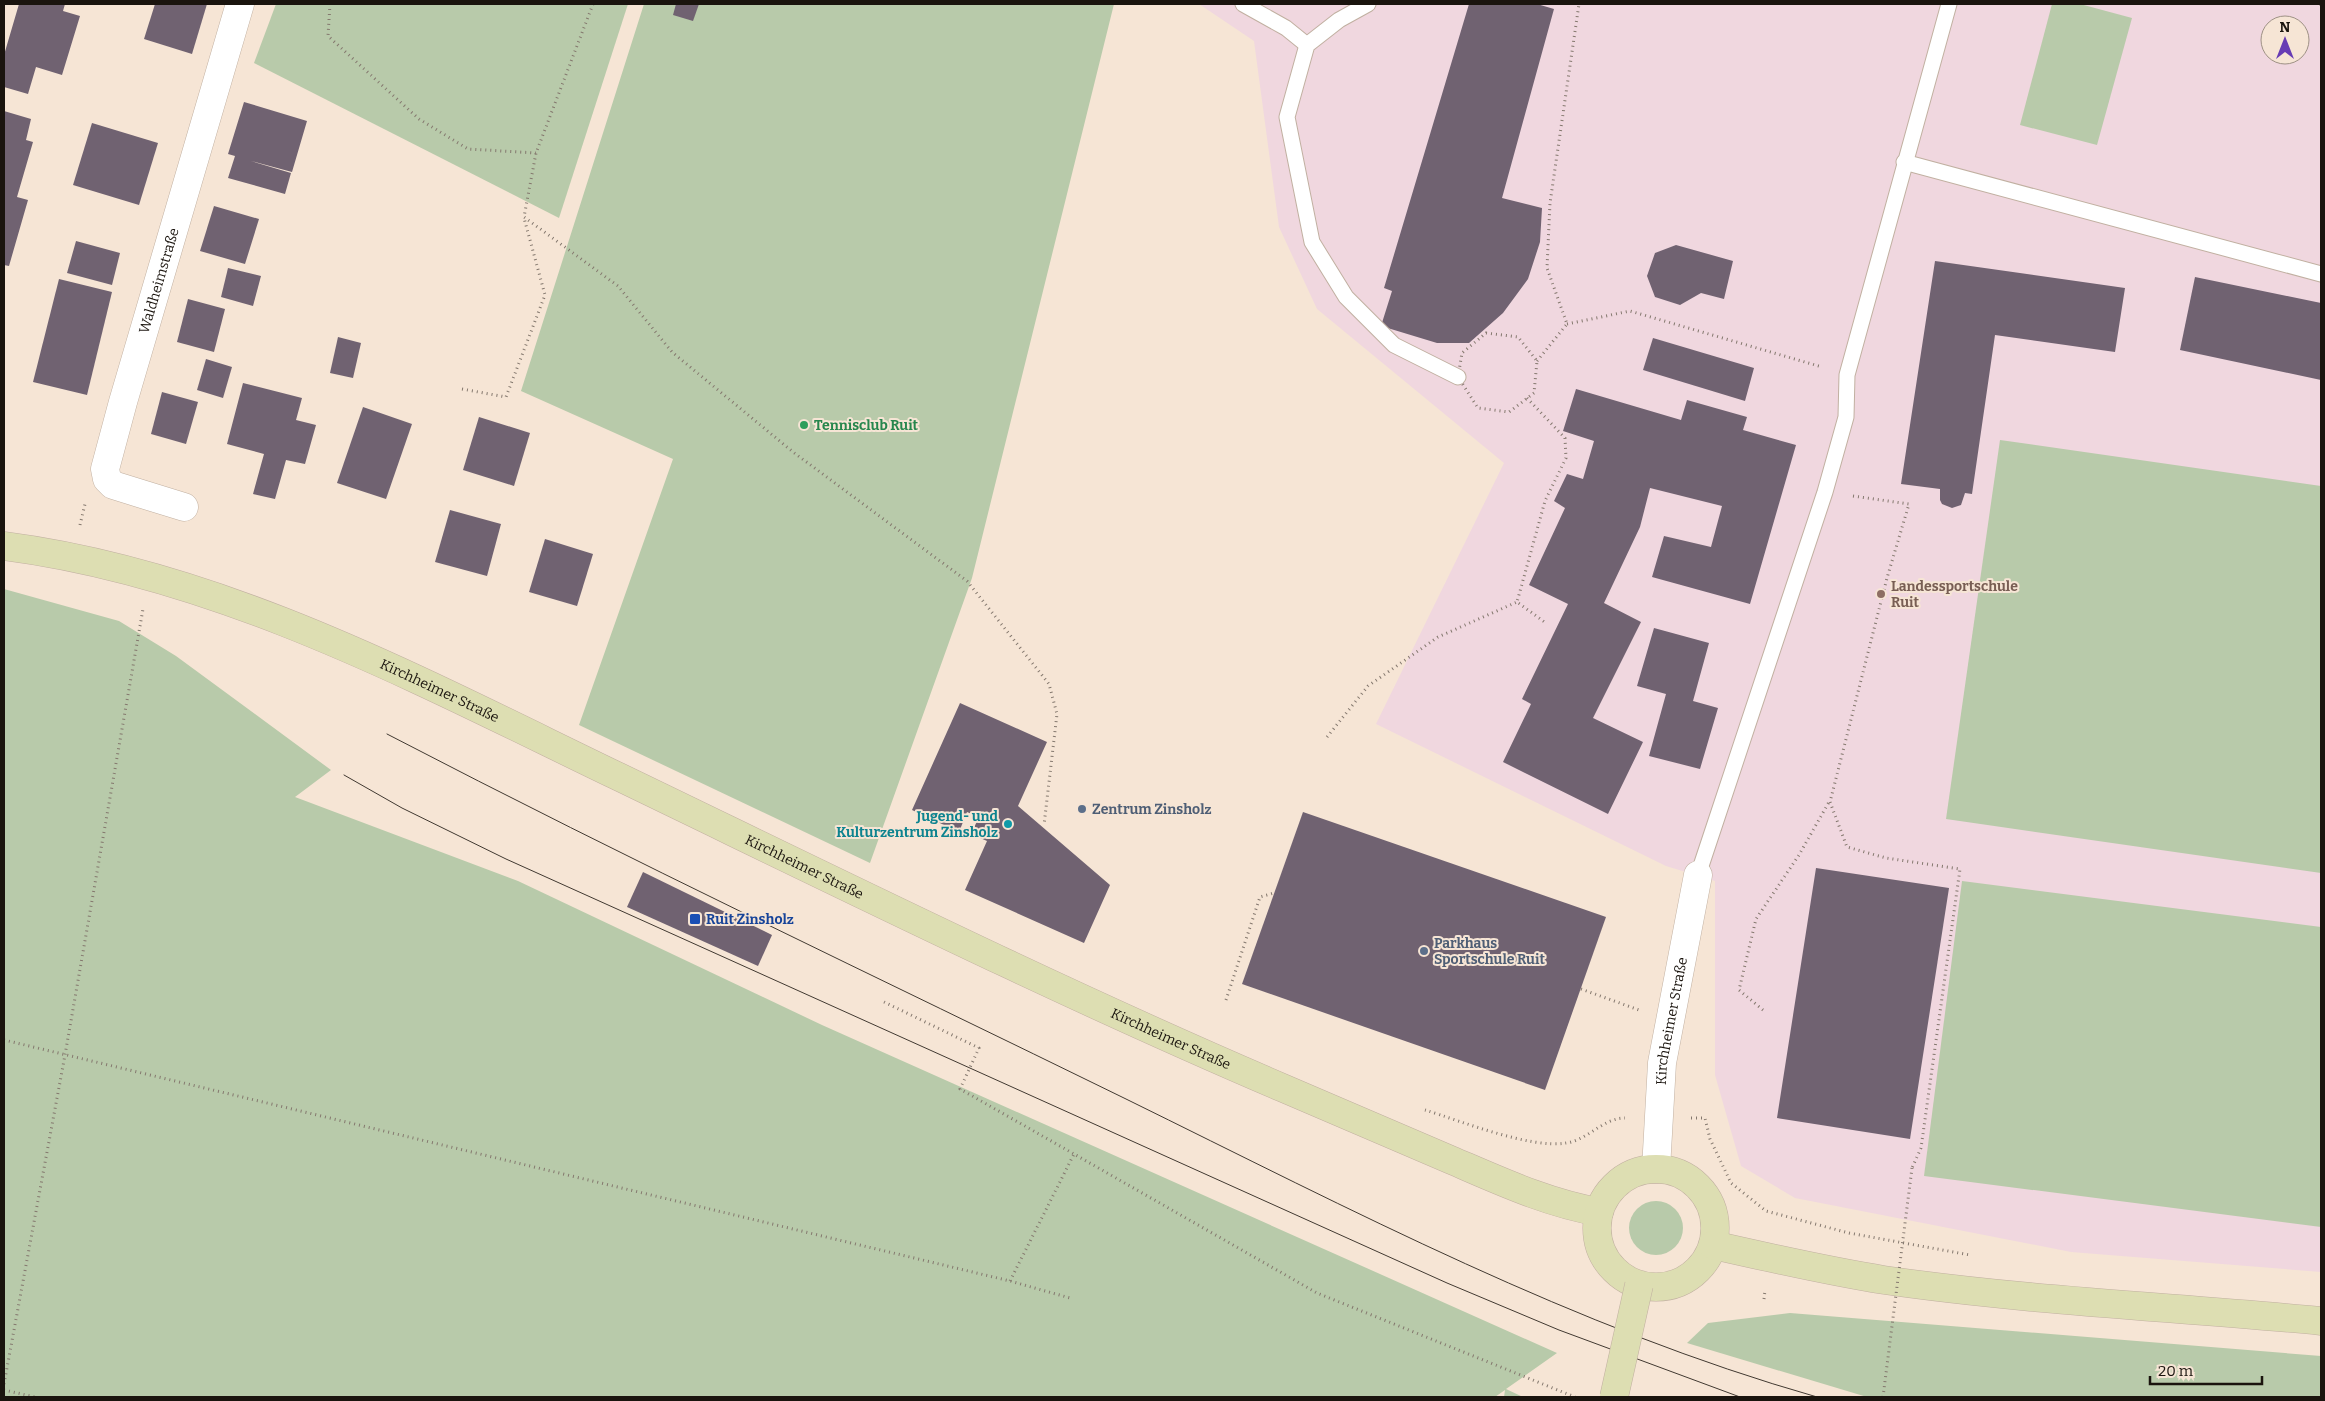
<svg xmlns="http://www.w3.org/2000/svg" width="2325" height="1401" viewBox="0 0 2325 1401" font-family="Bitter,serif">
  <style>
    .education { fill: #f0d7df; fill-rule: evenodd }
    .green { fill: #b8caaa }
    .building { fill: #706271 }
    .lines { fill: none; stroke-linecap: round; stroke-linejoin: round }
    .service-casing { stroke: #c1b0a1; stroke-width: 17 }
    .minor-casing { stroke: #c1b0a1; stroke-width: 29 }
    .secondary-casing { stroke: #c1b0a1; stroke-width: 29 }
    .path { stroke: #84786e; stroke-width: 3; stroke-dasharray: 1 4; stroke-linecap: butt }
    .service { stroke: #fff; stroke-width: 15 }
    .minor { stroke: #fff; stroke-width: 28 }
    .secondary { stroke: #dddeb2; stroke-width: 28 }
    .tram { stroke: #413931; stroke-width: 1 }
    .secondary-bridge-casing { stroke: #c1b0a1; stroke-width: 29; stroke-linecap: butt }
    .path-bridge { stroke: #84786e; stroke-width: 3; stroke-dasharray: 1 4; stroke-linecap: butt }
    .secondary-bridge { stroke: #dddeb2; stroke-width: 28 }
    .leisure-dot { fill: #2e9e5b; stroke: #f6e5d5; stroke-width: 2 }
    .education-dot { fill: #8d6e63; stroke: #f6e5d5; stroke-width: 2 }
    .service-dot { fill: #5c6f8a; stroke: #f6e5d5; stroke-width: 2 }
    .culture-dot { fill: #0f9aa8; stroke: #f6e5d5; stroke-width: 2 }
    .transit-dot { fill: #1a4fb4; stroke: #f6e5d5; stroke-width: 2 }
    .labels { text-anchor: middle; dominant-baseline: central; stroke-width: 4; stroke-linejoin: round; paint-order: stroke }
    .street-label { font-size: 14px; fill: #1a140e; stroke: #f6e5d5 }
    .leisure-label { font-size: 14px; font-weight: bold; fill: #27864d; stroke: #f6e5d5; text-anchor: start }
    .education-label { font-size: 14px; font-weight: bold; fill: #785e54; stroke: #f6e5d5; text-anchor: start }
    .service-label { font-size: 14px; font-weight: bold; fill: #4e5e75; stroke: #f6e5d5; text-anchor: start }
    .culture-label { font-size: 14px; font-weight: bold; fill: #0d838f; stroke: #f6e5d5; text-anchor: end }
    .transit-label { font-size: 14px; font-weight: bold; fill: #164399; stroke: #f6e5d5; text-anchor: start }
  </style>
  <rect width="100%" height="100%" fill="#f6e5d5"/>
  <path class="education" d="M 1199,4 L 2321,4 L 2321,1272 L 2071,1252 L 1795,1198 L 1741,1166 L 1715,1075 L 1715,881 L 1666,866 L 1376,724 L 1504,463 L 1317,309 L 1279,227 L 1254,41 ZM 2270,25 L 2300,25 L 2300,55 L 2270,55 Z"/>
  <g class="green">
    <path d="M 276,4 L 628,4 L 559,218 L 254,63 Z"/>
    <path d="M 644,4 L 1114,4 L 972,578 L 870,863 L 579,725 L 673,459 L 521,391 Z"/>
    <path d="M 2052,4 L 2080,4 L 2132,18 L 2097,145 L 2020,125 Z"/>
    <path d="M 2000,440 L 2321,486 L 2321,873 L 1946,819 Z"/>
    <path d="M 4,589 L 119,621 L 176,656 L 331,770 L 295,797 L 518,881 L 822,1025 L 1557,1353 L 1506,1389 L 1523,1397 L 1504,1397 L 1505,1390 L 1495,1397 L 4,1397 Z"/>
    <path d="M 1962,881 L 2321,927 L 2321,1227 L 1924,1176 Z"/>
    <circle cx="1656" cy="1228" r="27"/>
    <path d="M 1790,1313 L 2321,1356 L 2321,1397 L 1867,1397 L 1687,1343 L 1708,1323 Z"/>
  </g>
  <g class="building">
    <path d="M 19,4 L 65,4 L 63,11 L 80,16 L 62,75 L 36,67 L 28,94 L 4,87 L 4,55 Z"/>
    <path d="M 155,4 L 207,4 L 192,54 L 144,39 Z"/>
    <path d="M 676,4 L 699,4 L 693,21 L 673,15 Z"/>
    <path d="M 1469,4 L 1537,4 L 1554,9 L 1502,198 L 1542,208 L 1540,242 L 1528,279 L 1503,313 L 1469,343 L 1437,343 L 1381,326 L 1392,291 L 1384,288 Z"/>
    <path d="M 244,102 L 307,121 L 292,172 L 251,161 L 291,173 L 285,194 L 228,178 L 235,156 L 228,154 Z"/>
    <path d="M 4,111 L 31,119 L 26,140 L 33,142 L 17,197 L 28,200 L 9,266 L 4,265 Z"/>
    <path d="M 92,123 L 158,143 L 139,205 L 73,185 Z"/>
    <path d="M 214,206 L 259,219 L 245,264 L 200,251 Z"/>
    <path d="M 76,241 L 120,253 L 112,285 L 67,273 Z"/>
    <path d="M 1676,245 L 1733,261 L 1724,299 L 1701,293 L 1680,305 L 1655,297 L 1647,276 L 1655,253 Z"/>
    <path d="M 1935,261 L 2125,288 L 2115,352 L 1995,335 L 1972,494 L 1965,493 L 1961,505 L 1952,508 L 1942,504 L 1940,500 L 1940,489 L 1901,484 Z"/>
    <path d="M 228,268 L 261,276 L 253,306 L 221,297 Z"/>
    <path d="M 2195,277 L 2321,303 L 2321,380 L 2180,350 Z"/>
    <path d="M 59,279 L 112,292 L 87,395 L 33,382 Z"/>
    <path d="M 188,299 L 225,309 L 214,352 L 177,342 Z"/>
    <path d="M 338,337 L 361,343 L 353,378 L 330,373 Z"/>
    <path d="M 1653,338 L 1754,368 L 1745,401 L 1643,370 Z"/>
    <path d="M 206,359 L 232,367 L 223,398 L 197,390 Z"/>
    <path d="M 243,383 L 302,398 L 296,420 L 316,425 L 305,464 L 286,460 L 275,499 L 253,494 L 264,454 L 227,444 Z"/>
    <path d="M 1576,389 L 1681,420 L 1687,400 L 1747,417 L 1743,430 L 1796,445 L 1750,604 L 1652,577 L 1664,536 L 1711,547 L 1722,506 L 1650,488 L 1640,527 L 1604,603 L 1641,622 L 1593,718 L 1643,742 L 1608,814 L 1503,762 L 1531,704 L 1522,699 L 1568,604 L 1529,585 L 1565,508 L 1554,501 L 1567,474 L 1583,479 L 1594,441 L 1563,431 Z"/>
    <path d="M 162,392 L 198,402 L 186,444 L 151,434 Z"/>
    <path d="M 363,407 L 412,424 L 386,499 L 337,483 Z"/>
    <path d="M 479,417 L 530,433 L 514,486 L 463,470 Z"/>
    <path d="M 450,510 L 501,524 L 487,576 L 435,562 Z"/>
    <path d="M 545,539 L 593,554 L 577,606 L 529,592 Z"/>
    <path d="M 1654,628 L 1709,643 L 1693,701 L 1718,708 L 1700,769 L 1649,756 L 1666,694 L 1637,686 Z"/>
    <path d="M 960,703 L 1047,742 L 1018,806 L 1110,885 L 1084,943 L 965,890 L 987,841 L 971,834 L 979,817 L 967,812 L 959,832 L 912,810 Z"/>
    <path d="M 1303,812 L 1606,917 L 1545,1090 L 1242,984 Z"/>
    <path d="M 1816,868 L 1949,888 L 1910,1139 L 1777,1118 Z"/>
    <path d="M 643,872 L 772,935 L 758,966 L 627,907 Z"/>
  </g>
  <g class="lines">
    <g class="service-casing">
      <g id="service">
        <path d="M 1243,4 L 1286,28 L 1307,45"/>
        <path d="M 1368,4 L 1339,20 L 1307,45 L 1287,117 L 1312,242 L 1346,297 L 1394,345 L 1458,377"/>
        <path d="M 1904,162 L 2321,274"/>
        <path d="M 1698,875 L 1825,492 L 1846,417 L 1847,375 L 1949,4"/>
      </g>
    </g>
    <g class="minor-casing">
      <g id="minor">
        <path id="s1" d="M 184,507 L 113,485 L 107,479 L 105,469 L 123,402 L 240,4"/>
        <path id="s2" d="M 1656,1169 L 1662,1063 L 1698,875"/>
      </g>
    </g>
    <g class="secondary-casing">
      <g id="secondary">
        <path id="s3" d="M 4,546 C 221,574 418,680 613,774 C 835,881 1056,991 1283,1088 C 1339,1112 1395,1136 1451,1160 C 1500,1181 1547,1203 1599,1212"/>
        <circle cx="1656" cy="1228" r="59"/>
        <path d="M 1713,1245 C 1770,1258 1827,1271 1884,1280 C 2029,1301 2176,1307 2321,1321"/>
      </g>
    </g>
    <g class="path">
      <path d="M 330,4 L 328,36 L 419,119 L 468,149 L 536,153"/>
      <path d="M 593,4 L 536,153 L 524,217 L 618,286 L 672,352 L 793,452 L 967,581 L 1049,684 L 1057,714 L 1044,825"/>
      <path d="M 2319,4 L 2321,4"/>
      <path d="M 1567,324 L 1630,311 L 1822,367"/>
      <path d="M 1486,333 L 1518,337 L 1537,361 L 1534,393 L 1509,412 L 1478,408 L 1458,377 L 1462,353 Z"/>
      <path d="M 1537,361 L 1567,324 L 1547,268 L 1550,203 L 1579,4"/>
      <path d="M 462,389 L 506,397 L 545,295 L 524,218"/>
      <path d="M 1527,398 L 1565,438 L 1566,458 L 1545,501 L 1517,602 L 1546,623"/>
      <path d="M 1853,496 L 1909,504 L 1887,578 L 1830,802 L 1847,847 L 1886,858 L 1960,869 L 1921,1148 L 1912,1168"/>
      <path d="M 80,525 L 85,504"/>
      <path d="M 1327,737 L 1368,686 L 1438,637 L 1517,602"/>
      <path d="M 1581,989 L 1639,1010"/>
      <path d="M 1226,1000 L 1260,897 L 1274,893"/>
      <path d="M 884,1002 L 979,1048 L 960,1089 L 1074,1154"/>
      <path d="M 1763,1010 L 1739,990 L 1756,919 L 1799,855 L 1829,802"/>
      <path d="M 4,1040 L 1010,1281 L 1070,1298"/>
      <path d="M 1425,1110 C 1461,1121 1530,1149 1566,1143 C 1588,1140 1603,1118 1625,1118"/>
      <path d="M 1691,1118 L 1705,1118 L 1710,1139 L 1731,1183 L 1766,1211 L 1849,1233 L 1970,1255"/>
      <path d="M 1010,1281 L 1074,1154 L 1317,1293 L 1575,1397"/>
      <path d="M 1764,1299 L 1765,1290"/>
      <path d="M 4,1384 L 65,1055 L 143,609"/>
      <path d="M 4,1390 L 35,1397"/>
    </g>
    <use href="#service" class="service"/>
    <use href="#minor" class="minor"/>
    <use href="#secondary" class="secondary"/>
    <g class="tram">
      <path d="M 387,734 C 631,861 879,978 1126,1099 C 1352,1210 1575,1328 1817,1397"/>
      <path d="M 344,775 L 402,808 L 506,859 L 1447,1283 L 1559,1330 L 1740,1397"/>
    </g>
    <g class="secondary-bridge-casing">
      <path id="secondary-bridge" d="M 1614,1397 L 1639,1285"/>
    </g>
    <path class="path-bridge" d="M 1883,1397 L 1912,1168"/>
    <use href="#secondary-bridge" class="secondary-bridge"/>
  </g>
  <circle class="leisure-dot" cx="804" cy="425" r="5"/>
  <circle class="education-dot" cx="1881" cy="594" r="5"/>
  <g class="service-dot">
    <circle cx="1082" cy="809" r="5"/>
    <circle cx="1424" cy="951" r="5"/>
  </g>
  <circle class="culture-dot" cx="1008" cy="824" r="5"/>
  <rect class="transit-dot" x="689" y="913" width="12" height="12" rx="2.5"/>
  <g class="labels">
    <g class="street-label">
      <text stroke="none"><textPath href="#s1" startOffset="289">Waldheimstraße</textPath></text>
      <text stroke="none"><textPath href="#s3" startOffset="461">Kirchheimer Straße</textPath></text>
      <text stroke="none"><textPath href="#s3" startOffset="866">Kirchheimer Straße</textPath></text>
      <text stroke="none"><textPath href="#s2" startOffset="149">Kirchheimer Straße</textPath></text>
      <text stroke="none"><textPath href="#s3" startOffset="1271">Kirchheimer Straße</textPath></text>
    </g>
    <g class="leisure-label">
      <text x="814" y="425">Tennisclub Ruit</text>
    </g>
    <g class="education-label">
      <text x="1891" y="586">Landessportschule<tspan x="1891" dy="16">Ruit</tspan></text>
    </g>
    <g class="service-label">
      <text x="1092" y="809">Zentrum Zinsholz</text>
      <text x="1434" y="943">Parkhaus<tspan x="1434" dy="16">Sportschule Ruit</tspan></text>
    </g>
    <g class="culture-label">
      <text x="998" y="816">Jugend- und<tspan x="998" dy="16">Kulturzentrum Zinsholz</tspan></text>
    </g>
    <g class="transit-label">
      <text x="706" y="919">Ruit Zinsholz</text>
    </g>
  </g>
  <rect width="2325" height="1401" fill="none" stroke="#1a140e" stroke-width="10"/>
  <g transform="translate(2285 40)"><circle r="24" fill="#f6e5d5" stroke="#9e9185"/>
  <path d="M0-4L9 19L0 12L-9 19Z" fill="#673cb4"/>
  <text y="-8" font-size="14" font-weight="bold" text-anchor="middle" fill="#1a140e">N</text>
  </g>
  <path d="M2150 1376v8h112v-8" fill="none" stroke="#1a140e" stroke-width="2.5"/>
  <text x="2158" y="1376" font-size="15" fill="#1a140e" stroke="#f6e5d5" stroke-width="4" paint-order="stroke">20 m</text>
</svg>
